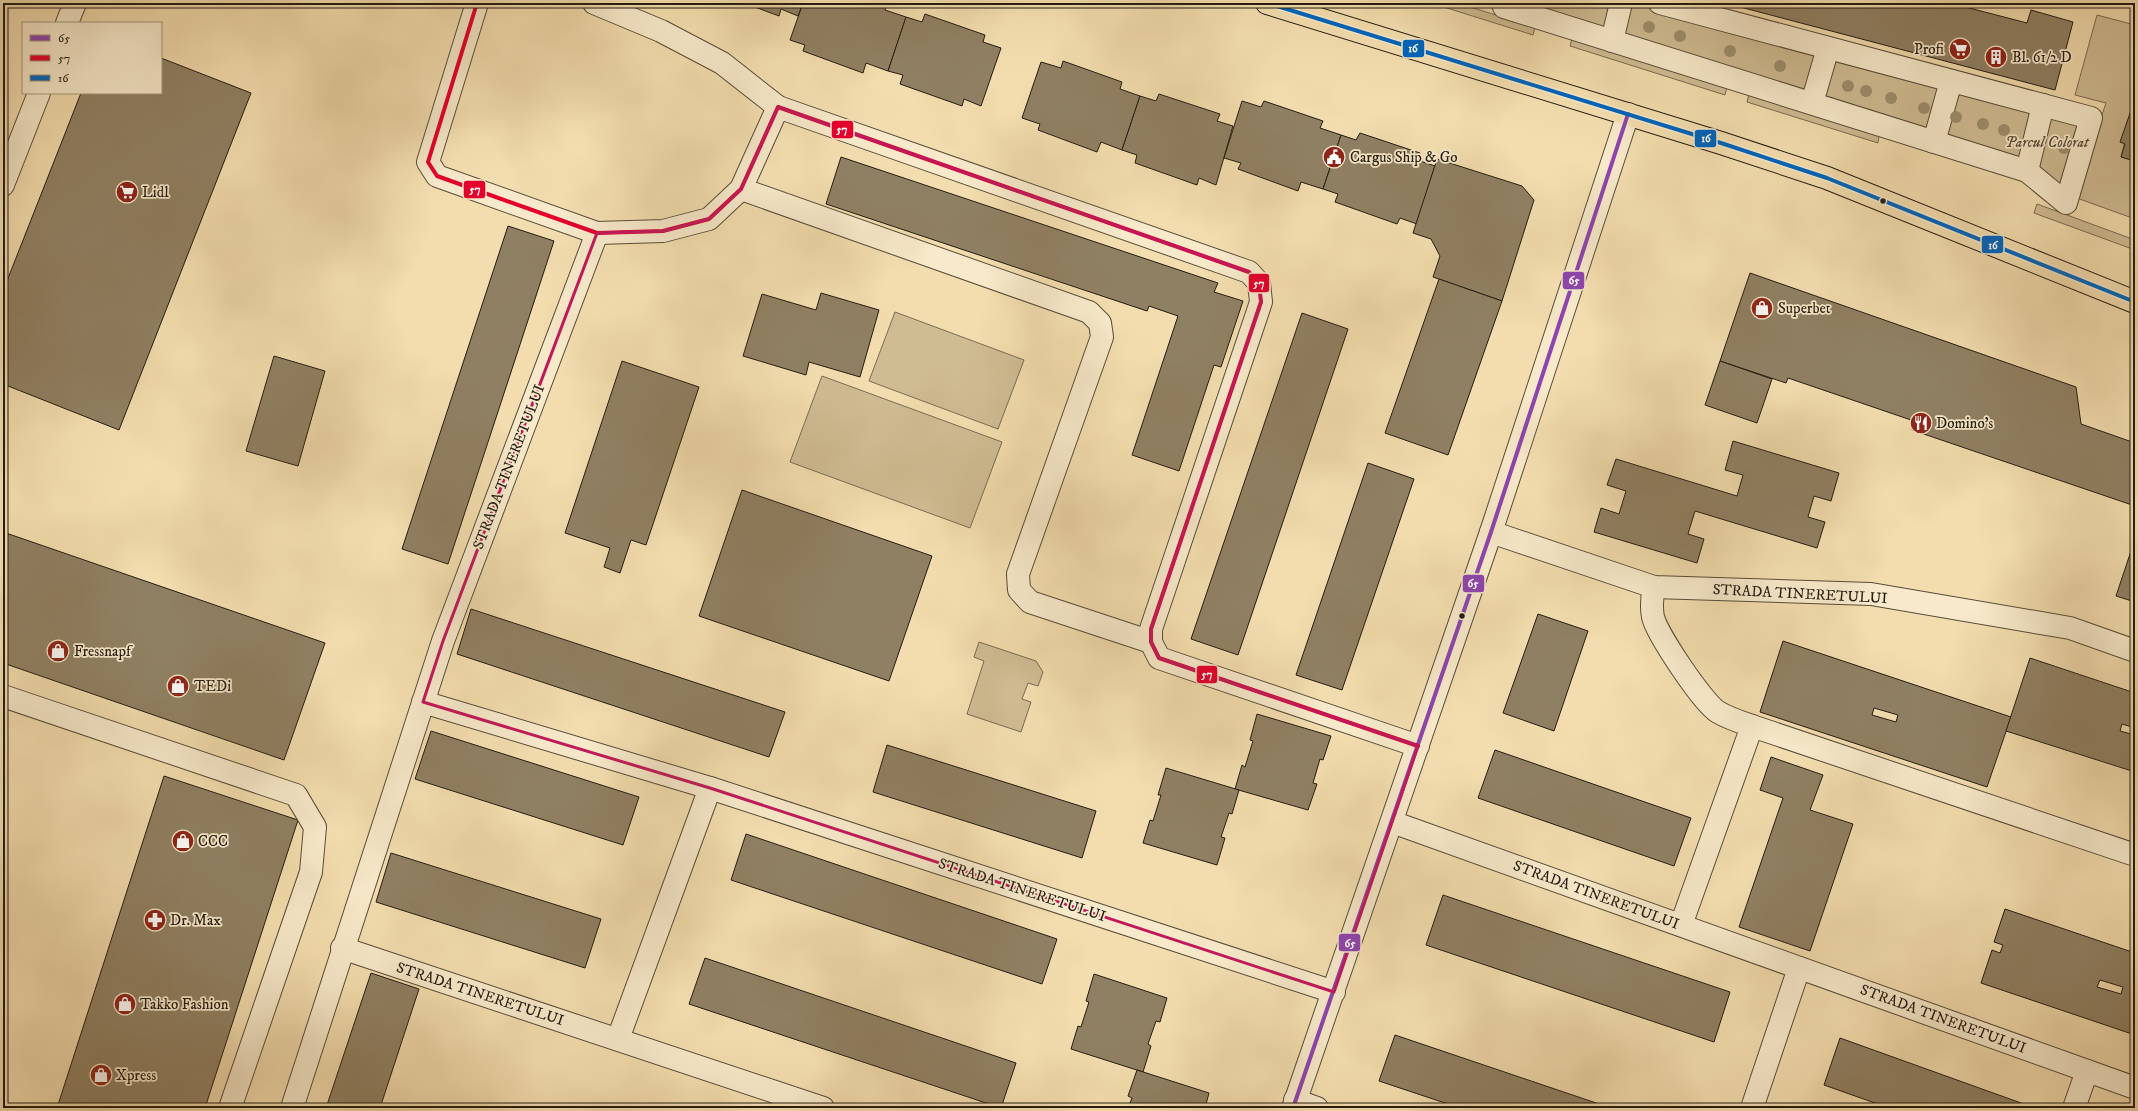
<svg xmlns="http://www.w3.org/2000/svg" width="2138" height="1111" viewBox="0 0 2138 1111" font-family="'IM FELL DW Pica',serif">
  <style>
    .green { fill: #d0bc93; stroke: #7a6c52 }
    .building { fill: #908063; stroke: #241c11; fill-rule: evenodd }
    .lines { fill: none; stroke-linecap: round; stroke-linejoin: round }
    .minor-casing { stroke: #584c38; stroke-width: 24 }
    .major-casing { stroke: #241c11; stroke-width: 24 }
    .minor { stroke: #f7e9ca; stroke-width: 22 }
    .major { stroke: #f3ddae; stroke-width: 22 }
    .bus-1-casing { stroke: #f7e9ca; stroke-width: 7 }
    .bus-2-casing { stroke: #f7e9ca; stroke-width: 7 }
    .bus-3-casing { stroke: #f7e9ca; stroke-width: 7 }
    .bus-1 { stroke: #8e44ad; stroke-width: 4 }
    .bus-2 { stroke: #e4002b; stroke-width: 4 }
    .bus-3 { stroke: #0065bd; stroke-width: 4 }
    .tree { fill: #9e8d6d }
    .marked { fill: none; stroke: #c2185b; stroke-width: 3; stroke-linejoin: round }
    .bus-dot { fill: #241c11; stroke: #f7e9ca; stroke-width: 1.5 }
    .labels { text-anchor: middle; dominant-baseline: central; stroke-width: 3.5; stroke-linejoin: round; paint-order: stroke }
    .poi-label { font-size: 15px; fill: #241c11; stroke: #f7e9ca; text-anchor: start }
    .park-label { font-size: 15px; font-style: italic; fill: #584c38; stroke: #f7e9ca }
    .street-label { font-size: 15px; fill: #241c11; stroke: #f7e9ca }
    .line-badge { stroke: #f7e9ca; stroke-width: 1.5 }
    .badge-label { font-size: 11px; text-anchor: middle; font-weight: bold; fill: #fff }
  </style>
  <rect width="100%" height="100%" fill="#f3ddae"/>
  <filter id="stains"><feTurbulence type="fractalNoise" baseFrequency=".005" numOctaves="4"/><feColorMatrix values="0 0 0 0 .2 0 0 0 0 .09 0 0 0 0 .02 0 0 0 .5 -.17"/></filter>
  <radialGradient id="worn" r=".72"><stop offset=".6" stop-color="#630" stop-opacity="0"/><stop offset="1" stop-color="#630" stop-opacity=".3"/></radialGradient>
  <g class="green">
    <path d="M 1431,3 L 1457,3 L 1535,27 L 1533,35 Z"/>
    <path d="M 1505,3 L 1660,3 L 2091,118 L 2066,203 L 2027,171 Z"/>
    <path d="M 2097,15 L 2135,25 L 2135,99 L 2121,157 L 2135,161 L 2135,219 L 2074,197 L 2106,103 L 2075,95 Z"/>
    <path d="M 1572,39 L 1727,87 L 1725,95 L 1570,46 Z"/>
    <path d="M 1749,94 L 1879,135 L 1878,143 L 1747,102 Z"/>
    <path d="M 2037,204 L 2135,240 L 2135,250 L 2034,213 Z"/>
    <path d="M 895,312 L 1024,360 L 998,429 L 869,381 Z"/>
    <path d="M 822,376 L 1002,442 L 970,528 L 790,462 Z"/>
    <path d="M 979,642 L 1036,661 L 1043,672 L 1038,686 L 1028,683 L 1022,699 L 1031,702 L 1021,732 L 967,714 L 984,661 L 974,657 Z"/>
  </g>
  <g class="building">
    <path d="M 744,3 L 803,3 L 798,16 L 781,9 L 779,16 Z"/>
    <path d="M 803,3 L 888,3 L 885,10 L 906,17 L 888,71 L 866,63 L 863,73 L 803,51 L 805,45 L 790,40 Z"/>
    <path d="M 1725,3 L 1950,3 L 2027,23 L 2031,10 L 2073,22 L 2055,90 Z"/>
    <path d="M 925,14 L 985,35 L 983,42 L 1001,48 L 981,106 L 964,99 L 962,106 L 900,84 L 903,75 L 888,71 L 906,17 L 922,22 Z"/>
    <path d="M 161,58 L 251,93 L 119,430 L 3,384 L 3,291 L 81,93 L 161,93 Z"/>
    <path d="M 1063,61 L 1122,82 L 1120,89 L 1140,96 L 1122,150 L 1101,142 L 1097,152 L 1038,130 L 1040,124 L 1022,118 L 1041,62 L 1061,68 Z"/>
    <path d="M 1159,94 L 1220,114 L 1217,121 L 1233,126 L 1216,185 L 1199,178 L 1197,185 L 1135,163 L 1137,155 L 1122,150 L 1140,96 L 1156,101 Z"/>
    <path d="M 2135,99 L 2135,161 L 2121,157 L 2125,144 L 2120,142 Z"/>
    <path d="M 1242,101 L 1261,107 L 1264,101 L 1323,121 L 1320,128 L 1341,135 L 1323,189 L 1301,182 L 1298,191 L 1238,169 L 1241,163 L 1224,158 Z"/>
    <path d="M 1360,133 L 1420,153 L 1417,160 L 1435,166 L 1417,224 L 1400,218 L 1397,224 L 1335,202 L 1338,194 L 1323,189 L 1341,135 L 1356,140 Z"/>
    <path d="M 841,157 L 1218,283 L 1214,292 L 1243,301 L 1221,367 L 1214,365 L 1179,471 L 1132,455 L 1178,316 L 1149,306 L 1147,311 L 826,204 Z"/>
    <path d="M 1437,159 L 1522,186 L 1534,200 L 1502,301 L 1433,277 L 1440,256 L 1431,239 L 1413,233 Z"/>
    <path d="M 508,226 L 554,241 L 448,564 L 402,549 Z"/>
    <path d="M 1750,273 L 2076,387 L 2081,424 L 2135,443 L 2135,506 L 1912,430 L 1914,421 L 1788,378 L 1786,383 L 1720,361 Z"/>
    <path d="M 1439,279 L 1502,301 L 1448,455 L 1385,433 Z"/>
    <path d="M 821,293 L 879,310 L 860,377 L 809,362 L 806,375 L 743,356 L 762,294 L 816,310 Z"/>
    <path d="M 1302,313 L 1348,329 L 1238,655 L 1191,639 Z"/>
    <path d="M 274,356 L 325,371 L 298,466 L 246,451 Z"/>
    <path d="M 622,361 L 699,387 L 646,545 L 631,540 L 620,573 L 604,567 L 610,548 L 565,533 Z"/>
    <path d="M 1720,361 L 1772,379 L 1757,423 L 1705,405 Z"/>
    <path d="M 1733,441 L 1839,473 L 1831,501 L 1814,496 L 1808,517 L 1825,522 L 1817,548 L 1695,511 L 1688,534 L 1704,539 L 1697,563 L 1594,532 L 1601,508 L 1619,514 L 1626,491 L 1607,485 L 1616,459 L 1737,496 L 1743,475 L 1725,470 Z"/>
    <path d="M 1368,463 L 1414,479 L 1342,690 L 1296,675 Z"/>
    <path d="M 742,490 L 932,556 L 889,681 L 699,616 Z"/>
    <path d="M 3,532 L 325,643 L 284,760 L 3,663 Z"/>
    <path d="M 2135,539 L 2135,602 L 2116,596 Z"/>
    <path d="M 471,609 L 785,712 L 769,757 L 457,654 Z"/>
    <path d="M 1538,614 L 1588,631 L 1554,731 L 1503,713 Z"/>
    <path d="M 1783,641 L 2011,717 L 1987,787 L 1760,712 ZM 1874,708 L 1898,715 L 1896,722 L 1872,715 Z"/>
    <path d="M 2030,658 L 2135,693 L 2135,728 L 2122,724 L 2120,731 L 2135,735 L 2135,772 L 2006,731 Z"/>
    <path d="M 1257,714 L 1331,736 L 1323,760 L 1320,759 L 1313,783 L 1317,784 L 1308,810 L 1235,789 L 1242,765 L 1245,767 L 1253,741 L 1250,740 Z"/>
    <path d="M 431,731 L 639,797 L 623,845 L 415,779 Z"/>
    <path d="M 887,745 L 1096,811 L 1082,858 L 873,792 Z"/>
    <path d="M 1495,750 L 1691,818 L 1674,866 L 1478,798 Z"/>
    <path d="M 1771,757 L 1823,775 L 1810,810 L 1853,824 L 1810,951 L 1739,927 L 1783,798 L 1760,790 Z"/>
    <path d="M 1166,768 L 1239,790 L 1232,814 L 1229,813 L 1221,837 L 1225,838 L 1217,865 L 1143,843 L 1150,820 L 1153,821 L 1161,795 L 1158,795 Z"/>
    <path d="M 164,776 L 298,820 L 205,1108 L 57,1108 Z"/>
    <path d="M 746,834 L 1057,939 L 1042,984 L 731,880 Z"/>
    <path d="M 391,853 L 601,919 L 585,968 L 376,902 Z"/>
    <path d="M 1443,895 L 1730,992 L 1714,1042 L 1426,945 Z"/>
    <path d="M 2005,909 L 2135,953 L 2135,1035 L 1981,983 L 1992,950 L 2000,953 L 2003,945 L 1994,942 ZM 2100,980 L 2123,987 L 2121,994 L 2097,987 Z"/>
    <path d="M 705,958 L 1016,1063 L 1001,1108 L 689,1004 Z"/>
    <path d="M 371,973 L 419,989 L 380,1108 L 326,1108 Z"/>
    <path d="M 1094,974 L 1167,998 L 1160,1022 L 1156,1021 L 1148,1044 L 1151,1046 L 1143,1072 L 1071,1049 L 1078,1026 L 1081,1027 L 1089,1002 L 1086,1001 Z"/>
    <path d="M 1395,1035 L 1611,1108 L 1460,1108 L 1379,1081 Z"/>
    <path d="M 1840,1038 L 2035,1108 L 1889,1108 L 1824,1085 Z"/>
    <path d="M 1137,1070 L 1209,1093 L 1205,1108 L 1128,1108 L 1132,1098 L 1128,1096 Z"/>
  </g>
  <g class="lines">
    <g class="minor-casing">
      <g id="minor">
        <path d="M 477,3 L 428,162 L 437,176 L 597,233 L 663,231 L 709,219 L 741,189 L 778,107 L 1249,272 L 1259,283 L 1261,302 L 1151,629 L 1151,642 L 1159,658 L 1418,746"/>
        <path d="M 594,3 L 661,31 L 722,63 L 778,107"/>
        <path d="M 1505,3 L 1504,7 L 2027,171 L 2066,203 L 2091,118 L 1660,3"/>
        <path d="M 67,23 L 75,3"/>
        <path d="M 1612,41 L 1621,3"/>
        <path d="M 1812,103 L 1828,48"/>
        <path d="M 1934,142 L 1951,81"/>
        <path d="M 2027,171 L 2043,105"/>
        <path d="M 3,185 L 39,93"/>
        <path d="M 741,189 L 1089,312 L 1100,323 L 1102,337 L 1018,574 L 1019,590 L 1030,602 L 1151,642"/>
        <path d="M 1491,532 L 1654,587 L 1871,594 L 2070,628 L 2135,651"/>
        <path d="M 1654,587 C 1652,597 1651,607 1653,617 C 1657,634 1703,703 1718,712 C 1728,718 1740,722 1752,726 L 1681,925"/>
        <path d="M 3,696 L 296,795 L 315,827 L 311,872 L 230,1108"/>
        <path d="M 423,702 L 710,788 L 1334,992"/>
        <path d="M 1752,726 L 2135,855"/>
        <path d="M 1392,822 L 2135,1088"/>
        <path d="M 342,948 L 823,1108"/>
        <path d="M 618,1039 L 710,788"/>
        <path d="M 1295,1100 L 1317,1108"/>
        <path d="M 292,1108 L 443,641 L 597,233"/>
        <path d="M 1293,1108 L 1491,532 L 1628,114"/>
        <path d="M 1752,1108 L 1799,968"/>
        <path d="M 2074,1108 L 2087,1071"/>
      </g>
    </g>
    <g class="major-casing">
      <path id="major" d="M 1267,3 L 1721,143 L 1827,178 L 2135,302"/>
    </g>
    <use href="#minor" class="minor"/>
    <use href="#major" class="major"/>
    <g class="bus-1-casing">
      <path id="bus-1" d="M 1293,1108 L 1491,532 L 1628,114"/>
    </g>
    <g class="bus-2-casing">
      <path id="bus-2" d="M 477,3 L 428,162 L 437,176 L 597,233 L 663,231 L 709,219 L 741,189 L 778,107 L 1249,272 L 1259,283 L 1261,302 L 1151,629 L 1151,642 L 1159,658 L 1418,746"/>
    </g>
    <g class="bus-3-casing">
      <path id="bus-3" d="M 1267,3 L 1721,143 L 1827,178 L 2135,302"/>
    </g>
    <use href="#bus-1" class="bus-1"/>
    <use href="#bus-2" class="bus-2"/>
    <use href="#bus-3" class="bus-3"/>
  </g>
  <g class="tree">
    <circle cx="1649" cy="27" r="6"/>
    <circle cx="1680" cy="36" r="6"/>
    <circle cx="1730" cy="51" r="6"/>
    <circle cx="1780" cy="66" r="6"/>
    <circle cx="1848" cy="86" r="6"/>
    <circle cx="1866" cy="91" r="6"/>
    <circle cx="1891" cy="98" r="6"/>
    <circle cx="1924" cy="108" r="6"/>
    <circle cx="1956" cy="117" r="6"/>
    <circle cx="1983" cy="124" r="6"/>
    <circle cx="2004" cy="130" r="6"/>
    <circle cx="2064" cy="148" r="6"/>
  </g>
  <path class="marked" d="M 778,107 L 1249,272 L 1259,283 L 1261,302 L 1151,629 L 1151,642 L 1159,658 L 1418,746 L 1334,992 L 710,788 L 423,702 L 443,641 L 597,233 L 663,231 L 709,219 L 741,189 Z"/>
  <defs>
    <g id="supermarket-disc" transform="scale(1.15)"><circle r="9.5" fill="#8f2418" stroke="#f7e9ca"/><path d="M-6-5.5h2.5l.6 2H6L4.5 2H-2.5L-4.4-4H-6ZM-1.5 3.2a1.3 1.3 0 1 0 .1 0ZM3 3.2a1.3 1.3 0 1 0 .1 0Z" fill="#fff"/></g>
    <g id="building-disc" transform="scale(1.15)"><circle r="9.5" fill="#8f2418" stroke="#f7e9ca"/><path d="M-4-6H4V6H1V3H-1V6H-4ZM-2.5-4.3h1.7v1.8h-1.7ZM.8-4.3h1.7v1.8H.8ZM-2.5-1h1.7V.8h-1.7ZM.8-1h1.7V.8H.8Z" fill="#fff"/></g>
    <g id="civic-disc" transform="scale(1.15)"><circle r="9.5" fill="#8f2418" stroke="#f7e9ca"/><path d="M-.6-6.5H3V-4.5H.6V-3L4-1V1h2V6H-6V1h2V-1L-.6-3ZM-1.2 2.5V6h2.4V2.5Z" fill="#fff"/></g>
    <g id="shop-disc" transform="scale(1.15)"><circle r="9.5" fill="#8f2418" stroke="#f7e9ca"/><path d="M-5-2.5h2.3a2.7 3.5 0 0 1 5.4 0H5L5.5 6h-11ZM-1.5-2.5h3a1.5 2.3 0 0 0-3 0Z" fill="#fff"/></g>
    <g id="restaurant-disc" transform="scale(1.15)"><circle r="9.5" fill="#8f2418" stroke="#f7e9ca"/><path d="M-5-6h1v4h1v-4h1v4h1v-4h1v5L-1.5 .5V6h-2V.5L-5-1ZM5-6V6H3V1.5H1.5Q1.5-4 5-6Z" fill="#fff"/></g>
    <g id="pharmacy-disc" transform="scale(1.15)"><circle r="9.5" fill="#8f2418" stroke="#f7e9ca"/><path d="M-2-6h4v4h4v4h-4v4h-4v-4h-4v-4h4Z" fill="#fff"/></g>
  </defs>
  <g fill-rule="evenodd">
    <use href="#supermarket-disc" x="1960" y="49"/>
    <use href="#building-disc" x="1996" y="57"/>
    <use href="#civic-disc" x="1334" y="157"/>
    <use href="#supermarket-disc" x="127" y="192"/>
    <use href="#shop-disc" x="1762" y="308"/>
    <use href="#restaurant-disc" x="1921" y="423"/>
    <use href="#shop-disc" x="58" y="651"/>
    <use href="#shop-disc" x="178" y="686"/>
    <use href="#shop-disc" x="183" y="841"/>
    <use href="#pharmacy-disc" x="155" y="920"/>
    <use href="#shop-disc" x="125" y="1004"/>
    <use href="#shop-disc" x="101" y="1075"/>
  </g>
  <g class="bus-dot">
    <circle cx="1883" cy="201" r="3.5"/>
    <circle cx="1462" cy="616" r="3.5"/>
  </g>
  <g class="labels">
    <g class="poi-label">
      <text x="1944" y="49" text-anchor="end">Profi</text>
      <text x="2012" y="57">Bl. 61/2 D</text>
      <text x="1350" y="157">Cargus Ship &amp; Go</text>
      <text x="142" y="192">Lidl</text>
      <text x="1778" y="308">Superbet</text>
      <text x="1936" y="423">Domino's</text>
      <text x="74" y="651">Fressnapf</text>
      <text x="194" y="686">TEDi</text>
      <text x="198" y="841">CCC</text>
      <text x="170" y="920">Dr. Max</text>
      <text x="140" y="1004">Takko Fashion</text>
      <text x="116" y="1075">Xpress</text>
    </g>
    <g class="park-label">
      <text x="2047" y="142">Parcul Colorat</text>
    </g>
    <g class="street-label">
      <text transform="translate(509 467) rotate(-69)">STRADA TINERETULUI</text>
      <text transform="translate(1800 594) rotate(3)">STRADA TINERETULUI</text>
      <text transform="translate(1022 890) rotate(18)">STRADA TINERETULUI</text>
      <text transform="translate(1596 895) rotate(20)">STRADA TINERETULUI</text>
      <text transform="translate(480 994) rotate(18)">STRADA TINERETULUI</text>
      <text transform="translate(1943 1019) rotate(20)">STRADA TINERETULUI</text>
    </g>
  </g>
  <g class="line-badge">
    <rect x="1402" y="39" width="23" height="19" rx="4" fill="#0065bd"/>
    <rect x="831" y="120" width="23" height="19" rx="4" fill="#e4002b"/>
    <rect x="1694" y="129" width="23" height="19" rx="4" fill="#0065bd"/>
    <rect x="463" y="180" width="23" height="19" rx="4" fill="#e4002b"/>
    <rect x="1981" y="235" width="23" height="19" rx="4" fill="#0065bd"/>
    <rect x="1562" y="271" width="23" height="19" rx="4" fill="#8e44ad"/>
    <rect x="1248" y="273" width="22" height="20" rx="4" fill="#e4002b"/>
    <rect x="1462" y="574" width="23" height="19" rx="4" fill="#8e44ad"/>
    <rect x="1196" y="665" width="22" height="19" rx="4" fill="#e4002b"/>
    <rect x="1338" y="933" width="23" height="19" rx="4" fill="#8e44ad"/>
  </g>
  <g class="badge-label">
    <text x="1413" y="52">16</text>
    <text x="842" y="133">57</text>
    <text x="1706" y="142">16</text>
    <text x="475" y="193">57</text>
    <text x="1993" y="249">16</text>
    <text x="1574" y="284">65</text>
    <text x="1259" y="287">57</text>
    <text x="1473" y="587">65</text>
    <text x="1207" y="678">57</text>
    <text x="1350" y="947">65</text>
  </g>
  <rect width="2138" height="1111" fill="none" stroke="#f3ddae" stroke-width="16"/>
  <rect x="4" y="4" width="2130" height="1103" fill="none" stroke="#241c11" stroke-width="2"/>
  <rect x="8" y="8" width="2122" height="1095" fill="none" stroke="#241c11"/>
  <rect x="22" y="22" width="140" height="72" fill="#f7e9ca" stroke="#a39780"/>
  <rect x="30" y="35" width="20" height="6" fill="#8e44ad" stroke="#a39780"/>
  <text x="58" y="42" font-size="12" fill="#241c11">65</text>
  <rect x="30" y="55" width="20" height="6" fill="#e4002b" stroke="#a39780"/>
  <text x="58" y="62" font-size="12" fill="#241c11">57</text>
  <rect x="30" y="75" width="20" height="6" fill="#0065bd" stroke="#a39780"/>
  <text x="58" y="82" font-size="12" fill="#241c11">16</text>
  <rect width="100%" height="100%" filter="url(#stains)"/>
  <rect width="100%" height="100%" fill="url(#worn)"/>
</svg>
